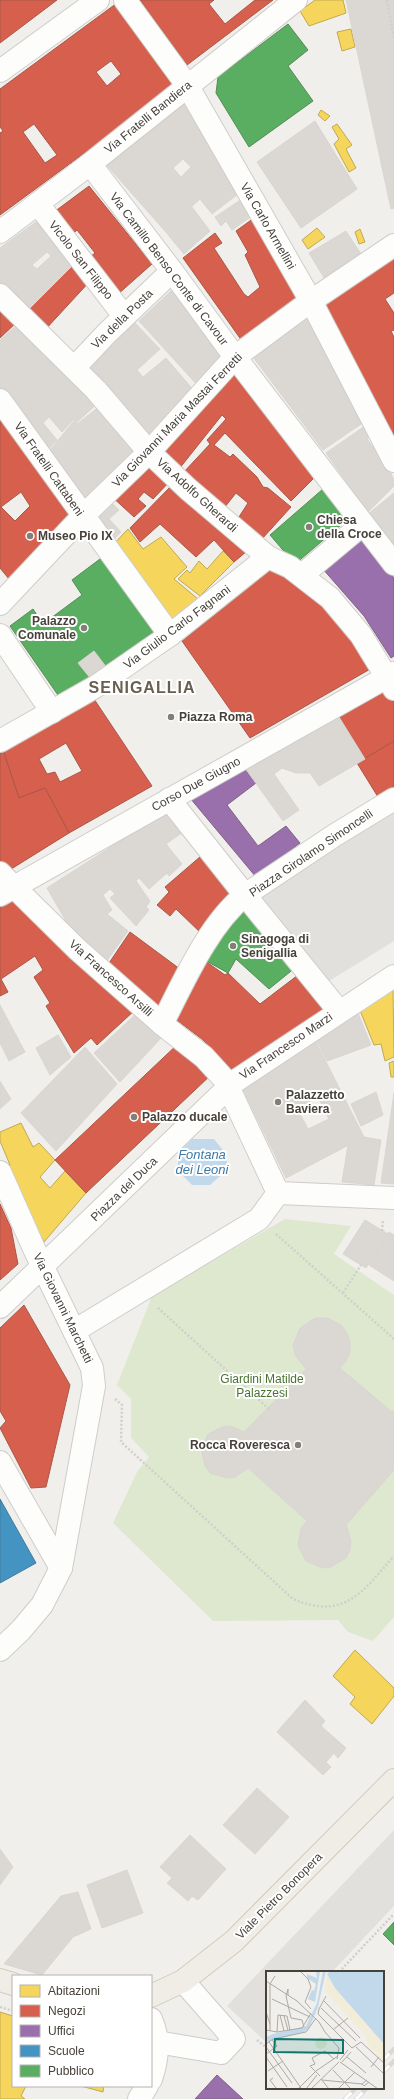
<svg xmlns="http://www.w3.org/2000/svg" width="394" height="2099" viewBox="0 0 394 2099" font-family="Helvetica,sans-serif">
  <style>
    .green { fill: #dee8cf }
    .parking { fill: #e2e0dd }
    .water { fill: #c1d9ea }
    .homes { fill: #f6d55c; stroke: #c1a952 }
    .shops { fill: #d6604d; stroke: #ab5747; fill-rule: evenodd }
    .offices { fill: #9970ab; stroke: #806289 }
    .schools { fill: #4393c3; stroke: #447a9a }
    .public { fill: #5aae61; stroke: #548d55 }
    .building { fill: #dbd8d4; stroke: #d9d6d2; fill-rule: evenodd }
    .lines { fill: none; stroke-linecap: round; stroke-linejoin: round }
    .minor-casing { stroke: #cfcdca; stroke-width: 24 }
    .major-casing { stroke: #d1cbbc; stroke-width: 24 }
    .path { stroke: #d1cfcc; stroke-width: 2.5; stroke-dasharray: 2 2; stroke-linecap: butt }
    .minor { stroke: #fdfdfc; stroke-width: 22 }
    .major { stroke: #f0ede6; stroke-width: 22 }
    .rail-casing { stroke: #d9d9d8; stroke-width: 4.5 }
    .rail { stroke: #fff; stroke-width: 3; stroke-dasharray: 9; stroke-linecap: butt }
    .poi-dot { fill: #827e78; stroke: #fff; stroke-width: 1.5 }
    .labels { text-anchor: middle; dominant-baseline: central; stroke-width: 4; stroke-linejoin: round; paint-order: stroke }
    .street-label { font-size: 12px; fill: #464139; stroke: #fff }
    .poi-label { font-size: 12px; font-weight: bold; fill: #464139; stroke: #fff; text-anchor: start }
    .park-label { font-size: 12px; fill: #497231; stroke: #fff }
    .water-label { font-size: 13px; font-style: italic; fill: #3c79a8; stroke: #fff }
    .district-label { font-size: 16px; font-weight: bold; letter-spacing: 1px; fill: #685f51; stroke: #fff }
    .inset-road { fill: none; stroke: #ada9a4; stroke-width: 1 }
    .view { fill: #0f766e; fill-opacity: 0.15; stroke: #0f766e; stroke-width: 2 }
    .inset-edge { fill: none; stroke: #464139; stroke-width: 2 }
  </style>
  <rect width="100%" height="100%" fill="#f1efec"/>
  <path class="green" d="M 285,1219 L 351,1226 L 334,1254 L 394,1295 L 394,1617 L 373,1641 L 348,1632 L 338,1620 L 213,1621 L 113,1523 L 137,1472 L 149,1457 L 131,1438 L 131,1399 L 117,1385 L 152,1296 Z"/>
  <g class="parking">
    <path d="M 394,808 L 394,941 L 329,981 L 261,897 Z"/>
    <path d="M 394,1830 L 394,1906 L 332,1972 L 267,1972 L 266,2042 L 227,2006 Z"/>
  </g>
  <path class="water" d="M 192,1139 L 214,1139 L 227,1155 L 227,1170 L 210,1185 L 192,1185 L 178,1171 L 178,1153 Z"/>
  <g class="homes">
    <path d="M 315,0 L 343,0 L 346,13 L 309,26 L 300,11 Z"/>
    <path d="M 351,29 L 355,47 L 342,51 L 337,32 Z"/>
    <path d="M 321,110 L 330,116 L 325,121 L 318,115 Z"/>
    <path d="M 337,124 L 352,145 L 346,149 L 356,168 L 349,172 L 334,144 L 339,139 L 332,127 Z"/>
    <path d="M 317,228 L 325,237 L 308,249 L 302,240 Z"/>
    <path d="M 360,229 L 365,242 L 359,244 L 355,232 Z"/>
    <path d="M 128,529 L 143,549 L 161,537 L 187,567 L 174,579 L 198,599 L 169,623 L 111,547 Z"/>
    <path d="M 223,551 L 234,562 L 200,596 L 178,579 L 187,570 L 190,573 L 199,561 L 207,569 Z"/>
    <path d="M 393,987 L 394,1057 L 385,1061 L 381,1044 L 374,1045 L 359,1008 Z"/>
    <path d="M 394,1061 L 394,1077 L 391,1077 L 389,1063 Z"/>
    <path d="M 21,1123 L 33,1147 L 39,1143 L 55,1160 L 40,1177 L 50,1188 L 65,1171 L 86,1193 L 44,1242 L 4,1168 L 10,1165 L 0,1141 L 0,1132 Z"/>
    <path d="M 355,1650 L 394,1688 L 394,1696 L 372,1724 L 350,1704 L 355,1697 L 333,1676 Z"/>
    <path d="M 0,2012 L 13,2016 L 13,2086 L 26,2086 L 21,2096 L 25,2099 L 0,2099 Z"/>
    <path d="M 81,2086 L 104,2086 L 103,2092 Z"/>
  </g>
  <g class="shops">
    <path d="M 0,0 L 57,0 L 0,43 Z"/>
    <path d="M 140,0 L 214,0 L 209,4 L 225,24 L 255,0 L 273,0 L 187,65 Z"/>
    <path d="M 117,3 L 177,85 L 0,215 L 0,133 L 3,131 L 0,127 L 0,89 ZM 111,61 L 121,74 L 107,86 L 96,72 ZM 34,124 L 57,155 L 45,163 L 23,132 Z"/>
    <path d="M 89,186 L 152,264 L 117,295 L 86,260 L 95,253 L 77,230 L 68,238 L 50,215 Z"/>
    <path d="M 254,218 L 300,301 L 242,341 L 183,258 L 215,233 L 222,243 L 214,248 L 244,294 L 248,297 L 260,287 L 245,255 L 248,252 L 236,231 Z"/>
    <path d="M 394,250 L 394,293 L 385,299 L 394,313 L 394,330 L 391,331 L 394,337 L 394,442 L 318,302 Z"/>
    <path d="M 76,262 L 91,280 L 44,331 L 26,312 Z"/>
    <path d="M 0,303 L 18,321 L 0,338 Z"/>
    <path d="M 231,369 L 315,477 L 291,501 L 225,433 L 214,445 L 230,457 L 233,454 L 257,477 L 263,487 L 268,488 L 291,507 L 261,540 L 237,520 L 248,503 L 236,493 L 224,508 L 183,473 L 210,444 L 207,440 L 226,419 L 222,415 L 179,469 L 156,449 Z"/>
    <path d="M 0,413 L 72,513 L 9,579 L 0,568 ZM 21,492 L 30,506 L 15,521 L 1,507 Z"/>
    <path d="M 149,457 L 172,479 L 153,499 L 144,492 L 138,499 L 146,506 L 134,517 L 110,495 Z"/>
    <path d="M 175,482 L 247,551 L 234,562 L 214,540 L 196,557 L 160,524 L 140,542 L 130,528 Z"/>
    <path d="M 274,567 L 323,604 L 361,648 L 372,668 L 250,738 L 182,641 Z"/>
    <path d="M 388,690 L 394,701 L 394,741 L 365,759 L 339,717 Z"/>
    <path d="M 92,696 L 152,786 L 69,833 L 45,788 L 19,798 L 2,747 ZM 66,743 L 82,771 L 60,782 L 55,772 L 47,774 L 39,759 Z"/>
    <path d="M 394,741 L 394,787 L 378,797 L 357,763 Z"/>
    <path d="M 2,747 L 19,798 L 45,788 L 69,833 L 8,871 L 0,863 L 0,748 Z"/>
    <path d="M 201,856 L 233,896 L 203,935 L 176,909 L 170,916 L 157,905 L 169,892 L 165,887 Z"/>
    <path d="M 18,896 L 135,1010 L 97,1045 L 91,1038 L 74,1053 L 46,1006 L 50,1003 L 34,977 L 43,970 L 35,956 L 1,979 L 8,992 L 0,996 L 0,907 Z"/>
    <path d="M 130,932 L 184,972 L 163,1013 L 107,966 Z"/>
    <path d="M 201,958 L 225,975 L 228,973 L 260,1004 L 302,972 L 330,1009 L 234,1072 L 202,1039 L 171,1016 Z"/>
    <path d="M 180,1042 L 213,1073 L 86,1193 L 55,1160 Z"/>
    <path d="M 0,1204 L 11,1228 L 18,1264 L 0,1280 Z"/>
    <path d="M 24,1305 L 70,1385 L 46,1487 L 31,1488 L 0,1428 L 6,1421 L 0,1411 L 0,1328 Z"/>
  </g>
  <g class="offices">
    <path d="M 360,535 L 394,578 L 394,656 L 391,658 L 364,616 L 322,568 Z"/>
    <path d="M 245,768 L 256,783 L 227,805 L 258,846 L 286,826 L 300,843 L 256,877 L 190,798 Z"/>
    <path d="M 217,2075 L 243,2099 L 195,2099 Z"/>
  </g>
  <path class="schools" d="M 0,1499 L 36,1563 L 0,1583 Z"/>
  <g class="public">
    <path d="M 288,24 L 308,50 L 288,66 L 313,101 L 249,147 L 216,93 L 218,77 Z"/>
    <path d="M 323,489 L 348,519 L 295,564 L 270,535 Z"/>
    <path d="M 104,556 L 158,629 L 87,682 L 60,698 L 10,626 L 33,609 L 43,624 L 82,595 L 72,580 Z"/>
    <path d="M 239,905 L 296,967 L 269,989 L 236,959 L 228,973 L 201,958 Z"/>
    <path d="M 394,1922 L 394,1945 L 383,1934 Z"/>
  </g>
  <g class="building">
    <path d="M 346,0 L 394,0 L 394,208 L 391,209 Z"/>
    <path d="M 184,96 L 242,191 L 212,214 L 200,199 L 165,231 L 104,162 ZM 183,159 L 191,167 L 181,177 L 173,168 Z"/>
    <path d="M 315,121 L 357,189 L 301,228 L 257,162 Z"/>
    <path d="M 242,199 L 253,215 L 232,230 L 226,221 L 221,226 L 215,217 Z"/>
    <path d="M 192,207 L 210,231 L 184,254 L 165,231 Z"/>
    <path d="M 40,219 L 76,262 L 26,312 L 0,286 L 0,248 ZM 47,252 L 51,256 L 37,269 L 32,265 Z"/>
    <path d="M 346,231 L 363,257 L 326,281 L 309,253 Z"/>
    <path d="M 172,290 L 225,362 L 200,388 L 139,321 Z"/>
    <path d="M 310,317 L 364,422 L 323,450 L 250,353 Z"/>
    <path d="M 133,321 L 160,349 L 137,370 L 143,377 L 166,358 L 195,392 L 148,441 L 79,367 Z"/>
    <path d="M 20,322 L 99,402 L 76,423 L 73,420 L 62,432 L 49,417 L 43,423 L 57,440 L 45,453 L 0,387 L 0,340 Z"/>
    <path d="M 100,406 L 141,449 L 83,505 L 46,455 L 73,422 L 77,424 Z"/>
    <path d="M 365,426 L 370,436 L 367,439 L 377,453 L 380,451 L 394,480 L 394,486 L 368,512 L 326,453 Z"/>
    <path d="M 394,493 L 394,547 L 368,514 Z"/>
    <path d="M 109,500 L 119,510 L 109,519 L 121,532 L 109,544 L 92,521 Z"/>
    <path d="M 94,651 L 107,668 L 91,679 L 78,663 Z"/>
    <path d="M 339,717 L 365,759 L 319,786 L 310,773 L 296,773 L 282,768 L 274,774 L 299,810 L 283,821 L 245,768 Z"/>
    <path d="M 167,811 L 183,832 L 166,844 L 182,864 L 169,876 L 167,873 L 149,889 L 139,878 L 136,881 L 150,901 L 146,907 L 149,910 L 136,926 L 110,898 L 115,894 L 110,889 L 103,895 L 112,910 L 107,914 L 128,931 L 104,965 L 74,935 L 47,888 Z"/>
    <path d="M 0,1005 L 25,1052 L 9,1061 L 0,1043 Z"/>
    <path d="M 137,1013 L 162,1037 L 120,1082 L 94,1053 Z"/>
    <path d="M 358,1013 L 371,1045 L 327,1061 L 316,1039 Z"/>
    <path d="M 58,1035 L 71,1057 L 50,1075 L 36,1048 Z"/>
    <path d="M 313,1036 L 364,1137 L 286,1178 L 240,1083 ZM 318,1097 L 329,1119 L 308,1129 L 297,1108 Z"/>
    <path d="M 85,1047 L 117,1084 L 56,1151 L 21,1113 Z"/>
    <path d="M 0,1081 L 11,1099 L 0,1109 Z"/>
    <path d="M 376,1092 L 383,1115 L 361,1126 L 351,1104 Z"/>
    <path d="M 394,1093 L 394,1184 L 381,1183 Z"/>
    <path d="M 364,1137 L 381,1140 L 374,1185 L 342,1182 L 348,1145 Z"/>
    <path d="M 365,1220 L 388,1234 L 366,1268 L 343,1254 Z"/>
    <path d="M 389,1232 L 394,1235 L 394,1281 L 369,1265 Z"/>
    <path d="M 315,1318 L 328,1318 L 341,1325 L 347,1333 L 350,1342 L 350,1352 L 346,1361 L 340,1368 L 392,1412 L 394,1410 L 394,1470 L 346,1525 L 351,1541 L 350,1550 L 346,1558 L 331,1567 L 322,1568 L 306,1561 L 298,1546 L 301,1528 L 307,1521 L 248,1468 L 235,1477 L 227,1478 L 210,1473 L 205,1466 L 201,1449 L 208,1434 L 222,1427 L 231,1426 L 244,1432 L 306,1369 L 295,1355 L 293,1345 L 300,1328 Z"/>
    <path d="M 305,1700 L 325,1721 L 321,1726 L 346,1748 L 338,1758 L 334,1753 L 326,1762 L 331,1767 L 323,1775 L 277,1732 Z"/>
    <path d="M 257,1788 L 289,1817 L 255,1854 L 223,1825 Z"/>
    <path d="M 190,1835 L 226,1869 L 198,1900 L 192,1896 L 188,1901 L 167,1883 L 172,1878 L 160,1867 Z"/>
    <path d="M 0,1849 L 13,1867 L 0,1885 Z"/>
    <path d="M 127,1870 L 143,1913 L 102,1928 L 87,1885 Z"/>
    <path d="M 78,1892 L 91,1929 L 73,1937 L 42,1975 L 4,1964 L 61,1896 Z"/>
  </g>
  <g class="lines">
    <g class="minor-casing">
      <g id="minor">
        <path d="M 125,0 L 187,85 L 311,301 L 394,461"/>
        <path d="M 0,71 L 98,0"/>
        <path d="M 90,164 L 172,271 L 235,357 L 394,564"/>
        <path d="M 38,204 L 124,316"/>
        <path d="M 0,232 L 90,164 L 296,0"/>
        <path d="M 0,295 L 96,390 L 149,452 L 188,489 L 268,557 L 290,567 L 330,598 L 361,635 L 394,689"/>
        <path d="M 74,368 L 107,333 L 172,271"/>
        <path d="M 0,400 L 170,635"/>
        <path d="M 302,575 L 363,524"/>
        <path d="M 0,604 L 82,517 L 149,452 L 235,357 L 311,301 L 394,245"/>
        <path d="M 0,635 L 52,712"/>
        <path d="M 0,741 L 95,687 L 170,635 L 268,557"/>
        <path d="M 0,873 L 77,949 L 162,1024 L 204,1057 L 225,1080 L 278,1193"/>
        <path d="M 0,895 L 394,673"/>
        <path d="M 339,1011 L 245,895 L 335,835 L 394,799"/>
        <path d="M 162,1024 C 184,981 208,925 245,895 L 169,799"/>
        <path d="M 0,1172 L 36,1253 L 92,1368 L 94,1386 L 61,1568 L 42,1605 L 21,1630 L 0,1650"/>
        <path d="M 278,1193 L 394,1198"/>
        <path d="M 0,1307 L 234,1082 L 394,976"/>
        <path d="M 74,1331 L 259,1219 L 278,1193"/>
        <path d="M 0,1462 L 61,1568"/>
        <path d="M 151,2019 C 160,2039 158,2059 151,2079"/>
        <path d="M 157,2042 L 221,2053 L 234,2039 L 183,1981"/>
        <path d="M 139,2099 L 147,2086"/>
      </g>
    </g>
    <g class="major-casing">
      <g id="major">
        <path d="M 0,1980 L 13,1984"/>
        <path d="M 151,1996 L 183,1981 L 234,1941 L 394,1780"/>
      </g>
    </g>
    <g class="path">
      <path d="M 387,0 L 394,39"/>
      <path d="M 382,1231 L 383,1220"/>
      <path d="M 276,1234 L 394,1339"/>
      <path d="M 343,1293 L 361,1265"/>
      <path d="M 158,1308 L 269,1409"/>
      <path d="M 115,1399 L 122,1405 L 121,1442 L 293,1599 C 345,1621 363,1591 394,1556"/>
      <path d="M 339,1972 L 394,1914"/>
      <path d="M 0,2007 L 13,2011"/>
      <path d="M 257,2040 L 267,2048"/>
    </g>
    <use href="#minor" class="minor"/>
    <use href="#major" class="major"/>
    <g class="rail-casing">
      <g id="rail">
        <path d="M 383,2060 L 394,2049"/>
        <path d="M 383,2072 L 394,2061"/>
        <path d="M 345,2099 L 356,2088"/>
        <path d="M 356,2099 L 367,2088"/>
      </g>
    </g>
    <use href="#rail" class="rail"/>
  </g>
  <g class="poi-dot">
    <circle cx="309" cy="527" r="4"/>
    <circle cx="30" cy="536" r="4"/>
    <circle cx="84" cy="628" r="4"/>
    <circle cx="171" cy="717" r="4"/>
    <circle cx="233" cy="946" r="4"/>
    <circle cx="278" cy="1102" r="4"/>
    <circle cx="134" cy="1117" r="4"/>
    <circle cx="298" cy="1445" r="4"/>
  </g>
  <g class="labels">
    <g class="street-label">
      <text transform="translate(148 117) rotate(-39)">Via Fratelli Bandiera</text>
      <text transform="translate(268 226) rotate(60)">Via Carlo Armellini</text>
      <text transform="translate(81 260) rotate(52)">Vicolo San Filippo</text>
      <text transform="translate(169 269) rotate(53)">Via Camillo Benso Conte di Cavour</text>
      <text transform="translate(122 319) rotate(-44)">Via della Posta</text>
      <text transform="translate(177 420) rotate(-46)">Via Giovanni Maria Mastai Ferretti</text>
      <text transform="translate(49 469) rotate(55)">Via Fratelli Cattabeni</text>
      <text transform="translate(197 495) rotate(42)">Via Adolfo Gherardi</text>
      <text transform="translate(177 627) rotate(-37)">Via Giulio Carlo Fagnani</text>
      <text transform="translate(196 784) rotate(-29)">Corso Due Giugno</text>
      <text transform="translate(311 853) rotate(-34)">Piazza Girolamo Simoncelli</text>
      <text transform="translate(111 978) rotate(42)">Via Francesco Arsilli</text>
      <text transform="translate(286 1046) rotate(-34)">Via Francesco Marzi</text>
      <text transform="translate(124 1189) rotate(-44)">Piazza del Duca</text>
      <text transform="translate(63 1308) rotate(64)">Via Giovanni Marchetti</text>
      <text transform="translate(279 1896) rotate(-45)">Viale Pietro Bonopera</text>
    </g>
    <g class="poi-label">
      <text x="317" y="520">Chiesa<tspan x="317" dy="14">della Croce</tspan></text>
      <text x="38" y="536">Museo Pio IX</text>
      <text x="76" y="621" text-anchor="end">Palazzo<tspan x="76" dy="14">Comunale</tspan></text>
      <text x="179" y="717">Piazza Roma</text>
      <text x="241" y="939">Sinagoga di<tspan x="241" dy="14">Senigallia</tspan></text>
      <text x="286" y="1095">Palazzetto<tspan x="286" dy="14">Baviera</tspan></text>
      <text x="142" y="1117">Palazzo ducale</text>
      <text x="290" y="1445" text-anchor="end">Rocca Roveresca</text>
    </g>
    <g class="park-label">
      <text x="262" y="1379">Giardini Matilde<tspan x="262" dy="14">Palazzesi</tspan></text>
    </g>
    <g class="water-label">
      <text x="202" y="1154">Fontana<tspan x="202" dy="15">dei Leoni</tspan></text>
    </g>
    <g class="district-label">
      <text x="142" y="687">SENIGALLIA</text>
    </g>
  </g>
  <g transform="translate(266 1971)">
    <rect width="118" height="118" fill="#f1efec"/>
    <path d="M49 72a6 6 0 1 1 12 0a6 6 0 1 1-12 0Z" fill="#dee8cf"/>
    <path d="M 61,3 L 69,17 L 118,73 L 118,90 L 101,73 L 100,64 L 104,60 L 99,64 L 58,20 Z" fill="#f2edd9"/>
    <path d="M 50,0 L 54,0 L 49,31 L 42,28 L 46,19 L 48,20 L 50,13 L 41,7 L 41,3 L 51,7 ZM 57,0 L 60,0 L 52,36 L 43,57 L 38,61 L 0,71 L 0,66 L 7,63 L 40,55 L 51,32 ZM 64,0 L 118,0 L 118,73 L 69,17 L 61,3 Z" fill="#c1d9ea"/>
    <path class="inset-road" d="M 34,0 L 42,8 L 45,16 L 39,31 L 45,38M 0,10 L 31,30 L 53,51 L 59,61 L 73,77 L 71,88M 22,24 L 22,18 L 20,25 L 25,47 L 36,49 L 38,56M 6,28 L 44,46M 58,30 L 94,67M 55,37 L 90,70M 53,38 L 52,43 L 86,77 L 95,71M 53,38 L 60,25M 0,41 L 4,53M 14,44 L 18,60M 18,45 L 22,59M 21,45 L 24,59M 68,58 L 82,47M 0,59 L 11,61 L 36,57 L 45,42M 4,60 L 4,13 L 9,5M 11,61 L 12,44 L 21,45M 3,71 L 35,117M 95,71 L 118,92M 0,73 L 7,68 L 40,61 L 50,47M 0,76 L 26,112M 90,76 L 118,103M 0,83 L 11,75 L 6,69M 0,86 L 21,116M 81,86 L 100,102M 74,89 L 82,79M 74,91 L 112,118M 76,91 L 85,81M 105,96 L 113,86M 67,99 L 85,118M 2,100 L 17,90M 54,105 L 44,95 L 49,93 L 46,87 L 59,80 L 68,88M 7,107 L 4,109 L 10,117M 55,108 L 63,118M 56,109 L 96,113M 101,109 L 96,113 L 98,115 L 103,111M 32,118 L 50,100 L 72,85M 40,118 L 51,104M 45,118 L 73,91M 72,118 L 89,101"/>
    <path class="view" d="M 9,68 L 77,69 L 77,82 L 8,81 Z"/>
    <rect width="118" height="118" class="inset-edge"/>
  </g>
  <rect x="12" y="1975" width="140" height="112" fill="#ffffff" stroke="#b5b3b0"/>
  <rect x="20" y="1985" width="20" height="12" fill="#f6d55c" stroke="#b5b3b0"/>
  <text x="48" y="1995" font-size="12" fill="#464139">Abitazioni</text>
  <rect x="20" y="2005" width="20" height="12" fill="#d6604d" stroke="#b5b3b0"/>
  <text x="48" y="2015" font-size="12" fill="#464139">Negozi</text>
  <rect x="20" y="2025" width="20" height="12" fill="#9970ab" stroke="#b5b3b0"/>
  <text x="48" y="2035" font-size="12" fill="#464139">Uffici</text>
  <rect x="20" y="2045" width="20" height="12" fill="#4393c3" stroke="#b5b3b0"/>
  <text x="48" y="2055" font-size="12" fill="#464139">Scuole</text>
  <rect x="20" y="2065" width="20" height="12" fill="#5aae61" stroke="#b5b3b0"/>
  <text x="48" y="2075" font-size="12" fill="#464139">Pubblico</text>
</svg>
